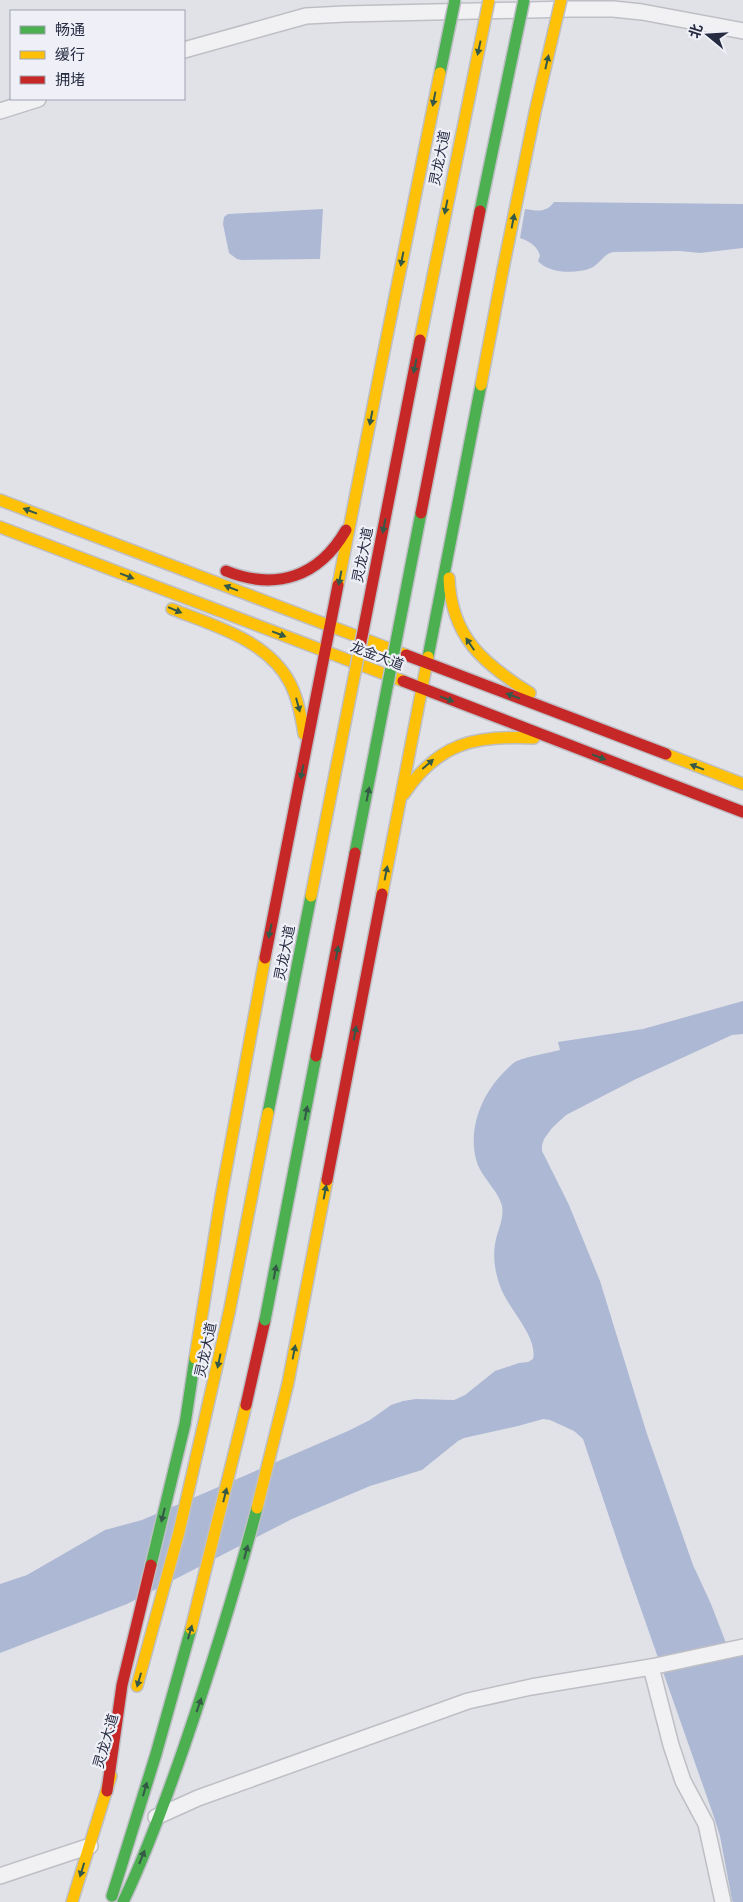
<svg xmlns="http://www.w3.org/2000/svg" width="743" height="1902" viewBox="0 0 743 1902" font-family="'Nunito Sans','Noto Sans SC',sans-serif">
  <style>
    .water { fill: #adb8d4 }
    .lines { fill: none; stroke-linecap: round; stroke-linejoin: round }
    .street-casing { stroke: #bebfc5; stroke-width: 18 }
    .fast-casing { stroke: #bdbfc5; stroke-width: 14 }
    .slow-casing { stroke: #bdbfc5; stroke-width: 14 }
    .jam-casing { stroke: #bdbfc5; stroke-width: 14 }
    .street { stroke: #f1f1f3; stroke-width: 15 }
    .fast { stroke: #4caf50; stroke-width: 11 }
    .slow { stroke: #ffc107; stroke-width: 11 }
    .jam { stroke: #c62828; stroke-width: 11 }
    .fast-bridge-casing { stroke: #bdbfc5; stroke-width: 14; stroke-linecap: butt }
    .slow-bridge-casing { stroke: #bdbfc5; stroke-width: 14; stroke-linecap: butt }
    .jam-bridge-casing { stroke: #bdbfc5; stroke-width: 14; stroke-linecap: butt }
    .fast-bridge { stroke: #4caf50; stroke-width: 11 }
    .slow-bridge { stroke: #ffc107; stroke-width: 11 }
    .jam-bridge { stroke: #c62828; stroke-width: 11 }
    .oneway { fill: #345947 }
    .labels { text-anchor: middle; dominant-baseline: central; stroke-width: 4.5; stroke-linejoin: round; paint-order: stroke }
    .street-label { font-size: 14px; fill: #272b42; stroke: #eff0f7 }
  </style>
  <rect width="100%" height="100%" fill="#e1e2e7"/>
  <g class="water">
    <path d="M 554,202 L 743,204 L 743,248 L 700,253 L 680,251 L 614,252 C 604,253 600,264 591,268 C 577,274 549,274 538,261 L 540,256 C 538,246 529,241 520,238 L 525,209 C 537,211 546,213 554,202 Z"/>
    <path d="M 323,209 L 320,259 L 242,260 L 237,259 L 229,253 L 223,224 L 224,217 L 228,214 Z"/>
    <path d="M 743,1001 L 743,1034 L 732,1035 L 636,1079 L 566,1115 L 552,1128 L 544,1139 L 542,1145 L 542,1151 L 569,1205 L 600,1281 L 647,1434 L 693,1565 L 711,1604 L 726,1643 L 734,1657 L 743,1656 L 743,1902 L 733,1902 L 732,1900 L 720,1836 L 714,1817 L 623,1558 L 583,1439 L 574,1431 L 550,1420 L 543,1419 L 518,1426 L 464,1438 L 458,1441 L 422,1470 L 370,1486 L 292,1519 L 127,1604 L 0,1653 L 0,1584 L 27,1575 L 105,1530 L 142,1520 L 348,1431 L 370,1420 L 391,1405 L 403,1401 L 416,1399 L 454,1400 L 465,1395 L 495,1371 L 519,1363 L 528,1362 L 533,1359 C 538,1338 511,1311 502,1291 C 495,1274 492,1257 496,1239 C 499,1228 504,1217 502,1206 C 498,1189 480,1177 476,1159 C 468,1128 482,1094 504,1072 C 508,1069 511,1064 515,1062 C 524,1057 549,1053 560,1050 L 558,1042 L 643,1029 Z"/>
  </g>
  <g class="lines">
    <g class="street-casing">
      <g id="street">
        <path d="M 184,50 L 306,16 L 345,14 L 571,9 L 613,9 L 642,12 L 743,31"/>
        <path d="M 0,111 L 38,99"/>
        <path d="M 651,1667 L 671,1745 L 683,1781 L 706,1824 L 723,1902"/>
        <path d="M 156,1817 L 198,1798 L 468,1701 L 531,1687 L 651,1667 L 743,1647"/>
        <path d="M 0,1876 L 90,1846"/>
      </g>
    </g>
    <g class="fast-casing">
      <g id="fast">
        <path d="M 428,657 L 481,385"/>
        <path d="M 151,1565 L 185,1424 L 195,1358"/>
        <path d="M 112,1896 L 156,1754 L 191,1629"/>
        <path d="M 123,1902 C 147,1852 166,1799 184,1747 C 211,1668 236,1588 257,1508"/>
      </g>
    </g>
    <g class="slow-casing">
      <g id="slow">
        <path d="M 481,385 L 503,269"/>
        <path d="M 0,500 L 406,655"/>
        <path d="M 0,527 L 403,681"/>
        <path d="M 449,578 C 451,637 484,664 530,693"/>
        <path d="M 338,585 L 380,371"/>
        <path d="M 172,609 C 212,625 268,640 290,683 C 298,699 301,716 304,734"/>
        <path d="M 666,754 L 743,784"/>
        <path d="M 404,794 C 438,743 475,735 534,738"/>
        <path d="M 382,894 L 428,657"/>
        <path d="M 195,1358 L 221,1197 L 265,958"/>
        <path d="M 257,1508 L 288,1383 L 327,1180"/>
        <path d="M 191,1629 L 246,1405"/>
        <path d="M 137,1686 L 179,1532 L 229,1313"/>
        <path d="M 72,1902 L 111,1776"/>
      </g>
    </g>
    <g class="jam-casing">
      <g id="jam">
        <path d="M 226,571 C 276,591 319,577 346,530"/>
        <path d="M 406,655 L 666,754"/>
        <path d="M 403,681 L 743,812"/>
        <path d="M 265,958 L 338,585"/>
        <path d="M 327,1180 L 382,894"/>
        <path d="M 246,1405 L 265,1320"/>
        <path d="M 107,1791 L 122,1685 L 151,1565"/>
      </g>
    </g>
    <use href="#street" class="street"/>
    <use href="#fast" class="fast"/>
    <use href="#slow" class="slow"/>
    <use href="#jam" class="jam"/>
    <g class="fast-bridge-casing">
      <g id="fast-bridge">
        <path d="M 440,73 L 455,0"/>
        <path d="M 480,211 L 524,0"/>
        <path d="M 355,853 L 421,513"/>
        <path d="M 268,1113 L 311,896"/>
        <path d="M 265,1320 L 316,1056"/>
      </g>
    </g>
    <g class="slow-bridge-casing">
      <g id="slow-bridge">
        <path d="M 503,269 L 535,112 L 561,0"/>
        <path d="M 420,340 L 489,0"/>
        <path d="M 380,371 L 440,73"/>
        <path d="M 311,896 L 360,647"/>
        <path d="M 229,1313 L 268,1113"/>
      </g>
    </g>
    <g class="jam-bridge-casing">
      <g id="jam-bridge">
        <path d="M 421,513 L 480,211"/>
        <path d="M 360,647 L 420,340"/>
        <path d="M 316,1056 L 355,853"/>
      </g>
    </g>
    <use href="#fast-bridge" class="fast-bridge"/>
    <use href="#slow-bridge" class="slow-bridge"/>
    <use href="#jam-bridge" class="jam-bridge"/>
  </g>
  <defs><path id="oneway-solid" d="M-6-.8H1V-3.2L6.5 0L1 3.2V.8H-6Z" transform="scale(1.25)"/></defs>
  <g class="oneway">
    <use href="#oneway-solid" transform="translate(479 48) rotate(102)"/>
    <use href="#oneway-solid" transform="translate(547 62) rotate(-77)"/>
    <use href="#oneway-solid" transform="translate(434 99) rotate(101)"/>
    <use href="#oneway-solid" transform="translate(446 207) rotate(101)"/>
    <use href="#oneway-solid" transform="translate(513 221) rotate(-79)"/>
    <use href="#oneway-solid" transform="translate(402 259) rotate(101)"/>
    <use href="#oneway-solid" transform="translate(415 366) rotate(101)"/>
    <use href="#oneway-solid" transform="translate(371 418) rotate(101)"/>
    <use href="#oneway-solid" transform="translate(30 511) rotate(-159)"/>
    <use href="#oneway-solid" transform="translate(384 526) rotate(101)"/>
    <use href="#oneway-solid" transform="translate(127 576) rotate(21)"/>
    <use href="#oneway-solid" transform="translate(340 578) rotate(101)"/>
    <use href="#oneway-solid" transform="translate(231 588) rotate(-159)"/>
    <use href="#oneway-solid" transform="translate(175 610) rotate(23)"/>
    <use href="#oneway-solid" transform="translate(279 634) rotate(21)"/>
    <use href="#oneway-solid" transform="translate(470 644) rotate(-124)"/>
    <use href="#oneway-solid" transform="translate(513 696) rotate(-159)"/>
    <use href="#oneway-solid" transform="translate(447 699) rotate(21)"/>
    <use href="#oneway-solid" transform="translate(298 705) rotate(75)"/>
    <use href="#oneway-solid" transform="translate(599 757) rotate(21)"/>
    <use href="#oneway-solid" transform="translate(428 764) rotate(-41)"/>
    <use href="#oneway-solid" transform="translate(697 767) rotate(-159)"/>
    <use href="#oneway-solid" transform="translate(302 772) rotate(101)"/>
    <use href="#oneway-solid" transform="translate(368 794) rotate(-79)"/>
    <use href="#oneway-solid" transform="translate(386 873) rotate(-79)"/>
    <use href="#oneway-solid" transform="translate(270 931) rotate(101)"/>
    <use href="#oneway-solid" transform="translate(337 953) rotate(-79)"/>
    <use href="#oneway-solid" transform="translate(355 1033) rotate(-79)"/>
    <use href="#oneway-solid" transform="translate(306 1113) rotate(-79)"/>
    <use href="#oneway-solid" transform="translate(325 1192) rotate(-79)"/>
    <use href="#oneway-solid" transform="translate(275 1272) rotate(-79)"/>
    <use href="#oneway-solid" transform="translate(294 1352) rotate(-79)"/>
    <use href="#oneway-solid" transform="translate(219 1361) rotate(102)"/>
    <use href="#oneway-solid" transform="translate(225 1495) rotate(-76)"/>
    <use href="#oneway-solid" transform="translate(163 1515) rotate(104)"/>
    <use href="#oneway-solid" transform="translate(246 1552) rotate(-75)"/>
    <use href="#oneway-solid" transform="translate(190 1632) rotate(-74)"/>
    <use href="#oneway-solid" transform="translate(139 1680) rotate(106)"/>
    <use href="#oneway-solid" transform="translate(199 1705) rotate(-71)"/>
    <use href="#oneway-solid" transform="translate(145 1789) rotate(-74)"/>
    <use href="#oneway-solid" transform="translate(142 1857) rotate(-68)"/>
    <use href="#oneway-solid" transform="translate(82 1870) rotate(107)"/>
  </g>
  <g class="labels">
    <g class="street-label">
      <text transform="translate(440 158) rotate(-79)">灵龙大道</text>
      <text transform="translate(363 555) rotate(-79)">灵龙大道</text>
      <text transform="translate(377 656) rotate(21)">龙金大道</text>
      <text transform="translate(285 953) rotate(-79)">灵龙大道</text>
      <text transform="translate(206 1350) rotate(-78)">灵龙大道</text>
      <text transform="translate(106 1741) rotate(-74)">灵龙大道</text>
    </g>
  </g>
  <rect x="10" y="10" width="175" height="90" fill="#eff0f7" stroke="#9fa1af"/>
  <rect x="20" y="26" width="25" height="8" fill="#4caf50" stroke="#9fa1af"/>
  <text x="55" y="35" font-size="15" fill="#272b42">畅通</text>
  <rect x="20" y="51" width="25" height="8" fill="#ffc107" stroke="#9fa1af"/>
  <text x="55" y="60" font-size="15" fill="#272b42">缓行</text>
  <rect x="20" y="76" width="25" height="8" fill="#c62828" stroke="#9fa1af"/>
  <text x="55" y="85" font-size="15" fill="#272b42">拥堵</text>
  <g transform="translate(708 35) rotate(288)" stroke="#eff0f7" stroke-width="4" paint-order="stroke">
  <path d="M0-4L9 19L0 12L-9 19Z" fill="#272b42"/>
  <text y="-8" font-size="14" font-weight="bold" text-anchor="middle" fill="#272b42">北</text>
  </g>
</svg>
